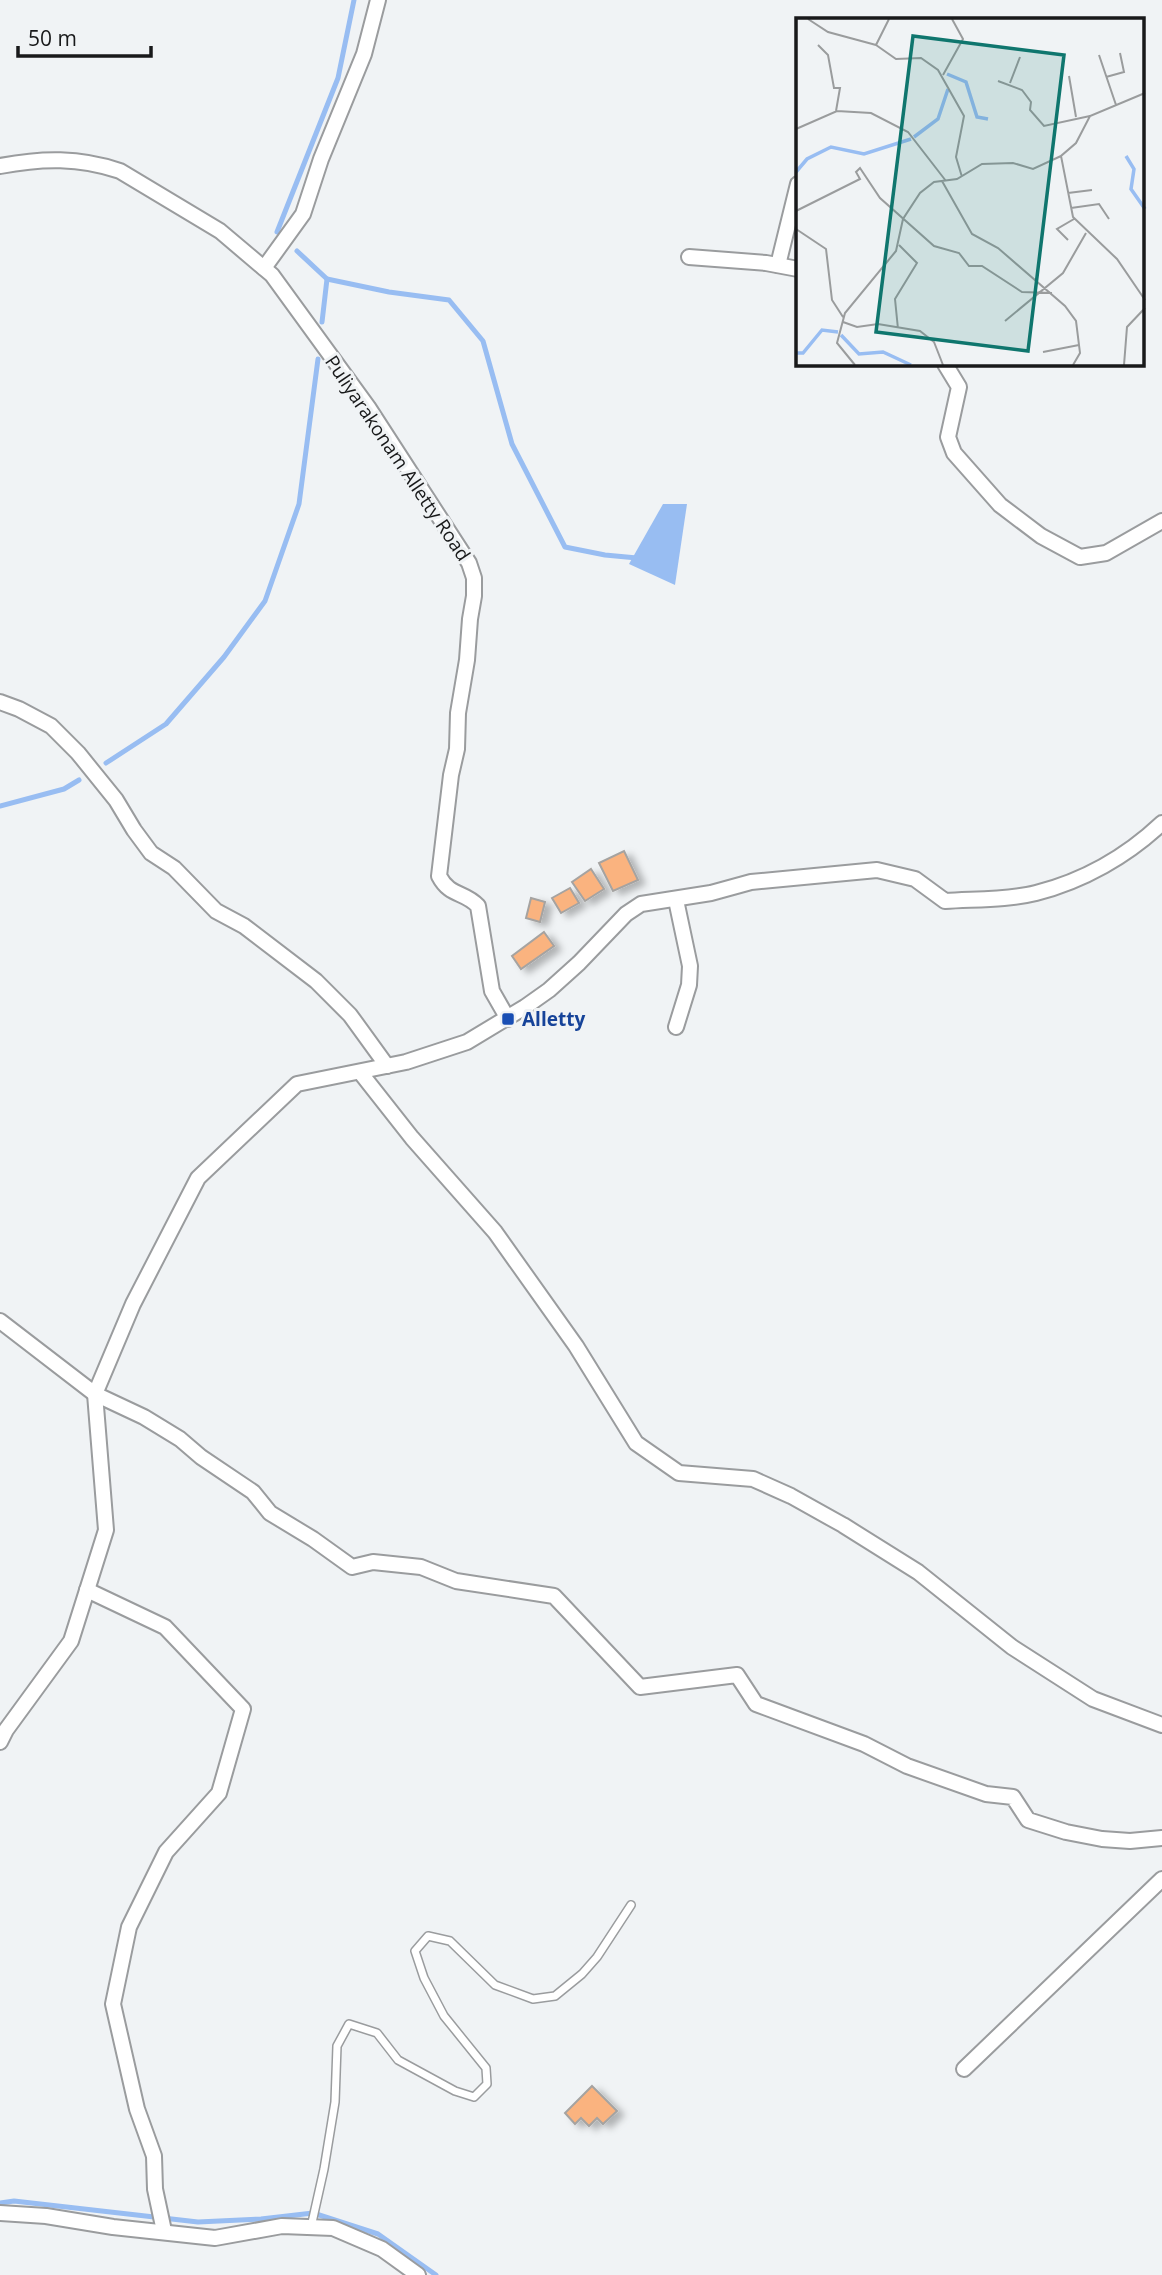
<svg xmlns="http://www.w3.org/2000/svg" width="1162" height="2275" viewBox="0 0 1162 2275" font-family="'Open Sans',sans-serif">
  <style>
    .water { fill: #98bdf2 }
    .lines { fill: none; stroke-linecap: round; stroke-linejoin: round }
    .stream { stroke: #98bdf2; stroke-width: 5 }
    .building { fill: #fab37f; stroke: #a5a3a1; stroke-width: 2; filter: url(#shadow) }
    .service-casing { stroke: #9a9c9e; stroke-width: 10 }
    .minor-casing { stroke: #9a9c9e; stroke-width: 18 }
    .service { stroke: #fff; stroke-width: 7 }
    .minor { stroke: #fff; stroke-width: 14 }
    .transit-dot { fill: #1a4fb4; stroke: #f0f3f5; stroke-width: 2.5 }
    .labels { text-anchor: middle; dominant-baseline: central; stroke-width: 6; stroke-linejoin: round; paint-order: stroke }
    .street-label { font-size: 19px; fill: #18191a; stroke: #f0f3f5 }
    .transit-label { font-size: 19px; font-weight: bold; fill: #164399; stroke: #f0f3f5; text-anchor: start }
    .inset-river { fill: none; stroke: #98bdf2; stroke-width: 3.5 }
    .inset-road { fill: none; stroke: #9a9c9d; stroke-width: 2 }
    .view { fill: #0f766e; fill-opacity: 0.15; stroke: #0f766e; stroke-width: 3.5 }
    .inset-edge { fill: none; stroke: #18191a; stroke-width: 3.5 }
  </style>
  <defs>
    <filter id="shadow"><feDropShadow dx="7" dy="4" stdDeviation="3.5" flood-color="#0004"/></filter>
  </defs>
  <rect width="100%" height="100%" fill="#f0f3f5"/>
  <path class="water" d="M 663,504 L 687,504 L 675,585 L 629,564 Z"/>
  <g class="lines">
    <g class="stream">
      <path d="M 277,232 L 338,78 L 354,0"/>
      <path d="M 297,251 L 327,279 L 389,292 L 449,300 L 483,341 L 512,444 L 565,547 L 605,555 L 637,558"/>
      <path d="M 322,322 L 327,279"/>
      <path d="M 106,763 L 166,724 L 224,657 L 265,601 L 299,504 L 318,359"/>
      <path d="M 0,806 L 64,789 L 79,780"/>
      <path d="M 0,2203 L 14,2201 L 198,2222 L 261,2219 L 313,2213 L 378,2234 L 436,2275"/>
    </g>
  </g>
  <g class="building">
    <path d="M 624,851 L 638,880 L 613,891 L 599,863 Z"/>
    <path d="M 591,869 L 604,889 L 585,901 L 572,882 Z"/>
    <path d="M 570,888 L 579,903 L 561,913 L 552,898 Z"/>
    <path d="M 531,898 L 545,902 L 540,922 L 526,918 Z"/>
    <path d="M 544,932 L 554,946 L 521,969 L 512,956 Z"/>
    <path d="M 592,2086 L 617,2111 L 603,2124 L 597,2118 L 589,2126 L 581,2118 L 575,2124 L 565,2113 Z"/>
  </g>
  <g class="lines">
    <g class="service-casing">
      <path id="service" d="M 311,2227 L 324,2169 L 335,2102 L 337,2046 L 349,2024 L 377,2033 L 398,2060 L 455,2091 L 474,2097 L 487,2084 L 486,2068 L 444,2016 L 424,1978 L 415,1951 L 428,1936 L 450,1941 L 495,1985 L 533,1999 L 555,1996 L 582,1974 L 597,1957 L 631,1905"/>
    </g>
    <g class="minor-casing">
      <g id="minor">
        <path d="M 0,166 C 42,158 79,157 120,171 L 220,231 L 272,275 L 368,407 L 469,563 L 474,578 L 474,596 L 470,619 L 467,660 L 458,713 L 457,749 L 451,775 L 439,876 C 450,897 464,891 478,906 L 492,991 L 508,1019"/>
        <path d="M 689,257 L 766,263 L 798,269"/>
        <path d="M 778,265 L 798,184"/>
        <path d="M 264,268 L 303,214 L 321,159 L 364,54 L 378,0"/>
        <path d="M 945,364 L 959,387 L 948,437 L 954,453 L 1000,505 L 1041,536 L 1080,557 L 1106,553 L 1162,521"/>
        <path d="M 0,702 L 19,709 L 51,726 L 78,753 L 116,800 L 134,830 L 151,853 L 174,868 L 216,911 L 244,926 L 316,981 L 350,1015 L 387,1066"/>
        <path d="M 676,1027 L 689,985 L 690,966 L 676,900"/>
        <path d="M 360,1072 L 412,1138 L 495,1232 L 576,1346 L 636,1443 L 679,1473 L 753,1479 L 791,1496 L 843,1525 L 918,1572 L 1012,1647 L 1093,1699 L 1162,1725"/>
        <path d="M 0,1321 L 95,1394 L 144,1417 L 180,1439 L 201,1457 L 253,1492 L 270,1513 L 313,1539 L 352,1567 L 373,1562 L 421,1567 L 456,1581 L 554,1596 L 640,1687 L 737,1675 L 756,1704 L 864,1744 L 907,1766 L 986,1794 L 1013,1797 L 1028,1820 L 1066,1832 L 1102,1839 L 1130,1841 L 1162,1838"/>
        <path d="M 87,1590 L 165,1627 L 243,1709 L 219,1793 L 166,1852 L 129,1927 L 113,2004 L 137,2109 L 154,2156 L 155,2189 L 164,2231"/>
        <path d="M 0,1742 L 6,1730 L 71,1641 L 106,1530 L 95,1394 L 133,1304 L 198,1178 L 297,1084 L 406,1062 L 467,1042 L 525,1007 L 549,990 L 579,963 L 626,914 L 641,904 L 711,893 L 751,882 L 877,870 L 915,879 L 945,901 C 974,899 1008,900 1036,893 C 1083,881 1127,856 1162,823"/>
        <path d="M 964,2069 L 1162,1879"/>
        <path d="M 0,2213 L 46,2216 L 113,2227 L 215,2238 L 282,2226 L 333,2228 L 382,2249 L 418,2275"/>
      </g>
    </g>
    <use href="#service" class="service"/>
    <use href="#minor" class="minor"/>
  </g>
  <rect class="transit-dot" x="501" y="1012" width="14" height="14" rx="3.5"/>
  <g class="labels">
    <g class="street-label">
      <text transform="translate(398 458) rotate(56)">Puliyarakonam Alletty Road</text>
    </g>
    <g class="transit-label">
      <text x="522" y="1019">Alletty</text>
    </g>
  </g>
  <g transform="translate(796 18)">
    <rect width="348" height="348" fill="#f0f3f5"/>
    <path class="inset-river" d="M 151,56 L 170,64 L 181,99 L 192,101M 118,119 L 142,101 L 152,71M 330,138 L 338,151 L 335,171 L 349,191M 0,154 L 11,141 L 35,129 L 68,136 L 115,121M 45,317 L 63,336 L 87,334 L 115,347M 0,335 L 7,335 L 26,312 L 42,314"/>
    <path class="inset-road" d="M 12,1 L 32,14 L 80,27M 93,1 L 80,27 L 100,41 L 125,40 L 142,52 L 168,98 L 160,139 L 166,159M 22,27 L 32,37 L 38,70 L 44,70 L 40,93M 303,37 L 320,87M 147,57 L 167,21 L 156,1M 273,58 L 280,99M 310,59 L 328,54 L 324,35M 202,63 L 226,72 L 235,84 L 234,92 L 248,108 L 294,98M 214,65 L 224,39M 349,75 L 294,98 L 280,125 L 265,138 L 277,199 L 321,241 L 349,282M 0,111 L 41,93 L 75,95 L 112,114 L 150,163M 146,163 L 176,216 L 202,230 L 269,288 L 280,303 L 284,335 L 277,347M 272,175 L 296,172M 275,190 L 303,186 L 313,201M 0,193 L 64,161 L 60,154 L 64,150 L 84,180 L 138,228 L 163,235 L 173,248 L 186,248 L 226,274 L 256,275M 0,211 L 30,231 L 36,282 L 47,299M 272,222 L 261,211 L 278,201M 209,303 L 267,255 L 290,215M 47,304 L 61,309 L 82,306 L 124,313 L 138,324 L 147,347M 102,311 L 99,281 L 121,245 L 103,227M 247,334 L 283,327M 59,347 L 41,325 L 49,295 L 100,233 L 107,201 L 124,175 L 138,164 L 161,161 L 186,146 L 217,145 L 237,151 L 265,138M 328,347 L 331,309 L 349,290"/>
    <path class="view" d="M 117,18 L 268,37 L 232,333 L 80,314 Z"/>
    <rect width="348" height="348" class="inset-edge"/>
  </g>
  <path d="M18 46v10h133v-10" fill="none" stroke="#18191a" stroke-width="3.5"/>
  <text x="28" y="46" font-size="21" fill="#18191a" stroke="#f0f3f5" stroke-width="5" paint-order="stroke">50 m</text>
</svg>
